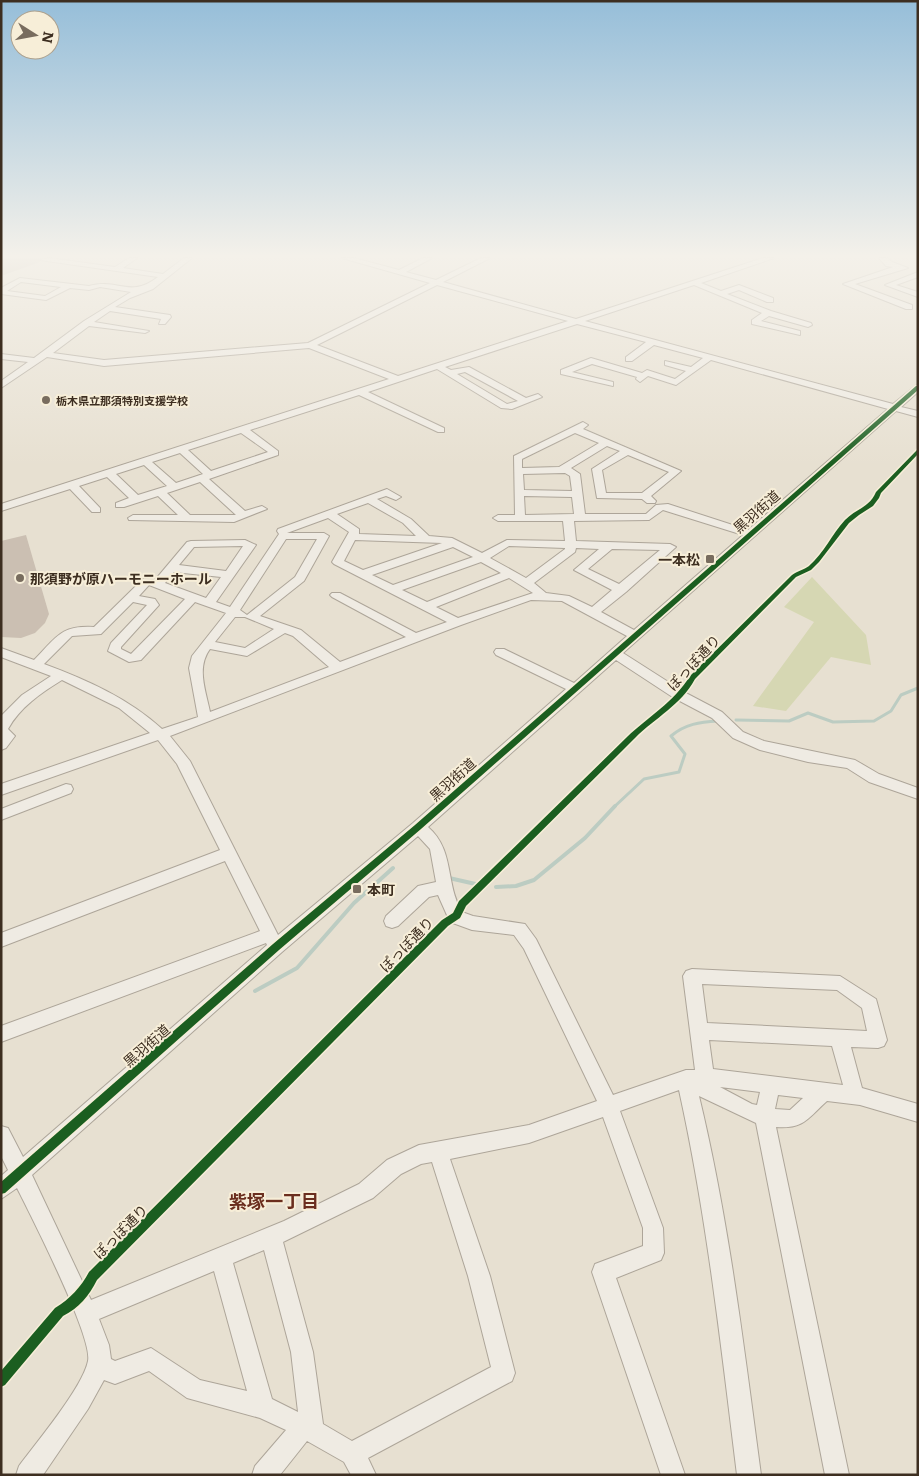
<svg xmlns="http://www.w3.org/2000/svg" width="919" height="1476" viewBox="0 0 919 1476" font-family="Literata,'Noto Sans JP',serif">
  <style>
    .green { fill: #d6d7b3 }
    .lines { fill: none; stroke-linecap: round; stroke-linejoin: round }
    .stream-far1 { stroke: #bcccc2; stroke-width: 3 }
    .stream { stroke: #bcccc2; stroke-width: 4 }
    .building { fill: #cbbfb2 }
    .minor-casing { stroke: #ada599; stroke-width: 2 }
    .minor { fill: #efebe3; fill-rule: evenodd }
    .cycleway-casing { stroke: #f7eed8; stroke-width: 3 }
    .cycleway { fill: #1b5e20; fill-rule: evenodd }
    .poi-dot { fill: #786c5e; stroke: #f7eed8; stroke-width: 2 }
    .labels { text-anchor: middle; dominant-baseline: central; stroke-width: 4; stroke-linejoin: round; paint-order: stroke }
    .far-poi-label { font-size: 11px; font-weight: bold; fill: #3d2e20; stroke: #f7eed8; text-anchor: start }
    .street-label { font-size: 14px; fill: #3d2e20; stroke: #f7eed8 }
    .poi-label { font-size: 14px; font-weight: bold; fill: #3d2e20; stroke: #f7eed8; text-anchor: start }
    .near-neighbourhood-label { font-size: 18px; font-weight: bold; fill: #6b2e1e; stroke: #f7eed8 }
  </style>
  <rect width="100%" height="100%" fill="#e7e0d1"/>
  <path class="green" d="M 812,577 L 866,635 L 871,665 L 831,657 L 786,711 L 753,706 L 814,622 L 784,607 Z"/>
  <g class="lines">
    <g class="stream-far1">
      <path d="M 736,720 L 789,721 L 808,713 L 833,722 L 874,721 L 891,711 L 901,695 L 918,688"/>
      <path d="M 614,807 L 644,779 L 679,772 L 685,754 L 671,736 C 685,724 700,722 718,721"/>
    </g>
    <g class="stream">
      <path d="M 449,878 L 480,885"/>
      <path d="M 496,887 L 516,886 L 534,880 L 585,838 L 615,806"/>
      <path d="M 255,991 L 297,968 L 354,903 L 393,868"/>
    </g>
  </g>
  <g class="building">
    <path d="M 1,258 L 39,258 L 40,262 L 1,276 Z"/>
    <path d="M 26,535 L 49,614 L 45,623 L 35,633 L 21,638 L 1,637 L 1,541 Z"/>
  </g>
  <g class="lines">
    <g class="minor-casing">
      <g id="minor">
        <path d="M 49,258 L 115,267 L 129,258 L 137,258 L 123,268 L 163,274 L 184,258 L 192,258 L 153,289 L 130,298 L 115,307 L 170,315 L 171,317 L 165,324 L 159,324 L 161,319 L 110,311 L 94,322 L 149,331 L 145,333 L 89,326 L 53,353 L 104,360 L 308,343 L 430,283 L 342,258 L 354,258 L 399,270 L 423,258 L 432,258 L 406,272 L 436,280 L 481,258 L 490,258 L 443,282 L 576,319 L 763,258 L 774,258 L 701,283 L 721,291 L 739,285 L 773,298 L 773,302 L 767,302 L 739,290 L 727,294 L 771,311 L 811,323 L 812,325 L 808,327 L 769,316 L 761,321 L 800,331 L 800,335 L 752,324 L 752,320 L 762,313 L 694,285 L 585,321 L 893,404 L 918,384 L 918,392 L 901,407 L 918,411 L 918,417 L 896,411 L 623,653 L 684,692 L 722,712 L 743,732 L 764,741 L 855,760 L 879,774 L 918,788 L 918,799 L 869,782 L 847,768 L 808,762 L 760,750 L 733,738 L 712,718 L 674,698 L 616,660 L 428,827 C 455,850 445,884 462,912 L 473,916 L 525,924 L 536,939 L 613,1095 L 686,1070 L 695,1070 L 683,976 L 686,971 L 692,969 L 840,976 L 876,999 L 887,1040 L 884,1046 L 878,1048 L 851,1047 L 862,1088 L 918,1104 L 918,1122 L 860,1105 L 827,1101 C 807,1119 804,1129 776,1127 L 849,1475 L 825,1475 L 756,1123 L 699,1096 C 729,1220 744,1348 761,1475 L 737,1475 C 721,1346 707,1217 679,1090 L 620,1111 L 663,1228 L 664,1253 L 661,1260 L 616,1278 L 685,1475 L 661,1475 L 592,1272 L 595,1264 L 643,1246 L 643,1228 L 603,1117 L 529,1143 L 450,1159 L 490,1276 L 515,1373 L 512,1381 L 368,1458 L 376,1475 L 351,1475 L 344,1462 L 307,1441 L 280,1475 L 252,1475 L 255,1466 L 286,1430 L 260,1418 L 187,1398 L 149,1371 L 115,1384 L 104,1380 L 88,1409 L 43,1475 L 16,1475 L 19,1466 C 36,1443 83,1387 88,1361 C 93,1337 31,1216 17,1188 L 1,1199 L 1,1176 L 8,1170 L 1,1156 L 1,1126 L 8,1128 L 23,1157 L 267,945 L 266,943 L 1,1042 L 1,1026 L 260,931 L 225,861 L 1,947 L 1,933 L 220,850 L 177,764 L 158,740 L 1,795 L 1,784 L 150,733 L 119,708 L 62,680 C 41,693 20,707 8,729 L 15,736 L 6,748 L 1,750 L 1,716 L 22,695 L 51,676 L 1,657 L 1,648 L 34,660 C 56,638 60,625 94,627 L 143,579 L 155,580 L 187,542 L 191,541 L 245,540 L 256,545 L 216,602 L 230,607 L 279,534 L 277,531 L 278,529 L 387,489 L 401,497 L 396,500 L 386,496 L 377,499 L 411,519 L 429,536 L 452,538 L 482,553 L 507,540 L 565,541 L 563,521 L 498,521 L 493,518 L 498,515 L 515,515 L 514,456 L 583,422 L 588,425 L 583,429 L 681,471 L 651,496 L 656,501 L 655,503 L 647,503 L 642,499 L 597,498 L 592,469 L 620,451 L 607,446 L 571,468 L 580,474 L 585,514 L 646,514 L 656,505 L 668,504 L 748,530 L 888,409 L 711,360 L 676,385 L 648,376 L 640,382 L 636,379 L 637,377 L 592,364 L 572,372 L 613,382 L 613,386 L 561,374 L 561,370 L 591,358 L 642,373 L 647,370 L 675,379 L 686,371 L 665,365 L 665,361 L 691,367 L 703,358 L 654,345 L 632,361 L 626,361 L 626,357 L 646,342 L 577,324 L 445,367 L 451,370 L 469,367 L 526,398 L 538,394 L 542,397 L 512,409 L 501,408 L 437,369 L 368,392 L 444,428 L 444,432 L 438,432 L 359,395 L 250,430 L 278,451 L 278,455 L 209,479 L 245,511 L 262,506 L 267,509 L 234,522 L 129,520 L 128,518 L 133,515 L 178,515 L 158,496 L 124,507 L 116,507 L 116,503 L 129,498 L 107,477 L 79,486 L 100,508 L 100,512 L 92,512 L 70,489 L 1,511 L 1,504 L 389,379 L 309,348 L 104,366 L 47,357 L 1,388 L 1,381 L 28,362 L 1,359 L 1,354 L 34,358 L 84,321 L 131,292 L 100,287 L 89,290 L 70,288 L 46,300 L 1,294 L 1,288 L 20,278 L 89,286 C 119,278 129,299 158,277 L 40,260 ZM 21,282 L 61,287 L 45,296 L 7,291 ZM 437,285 L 568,321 L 398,376 L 317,345 ZM 465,372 L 518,401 L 507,404 L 457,374 ZM 241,433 L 268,452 L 211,471 L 188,450 ZM 575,433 L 599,443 L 559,467 L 522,468 L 522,459 ZM 180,453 L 203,474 L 176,483 L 152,462 ZM 628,455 L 669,472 L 642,493 L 606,493 L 602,470 ZM 144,465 L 167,486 L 138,495 L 116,474 ZM 565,473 L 570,476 L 572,491 L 524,490 L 523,474 ZM 200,482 L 236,515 L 190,515 L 167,493 ZM 524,496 L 572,497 L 574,514 L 525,515 ZM 368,503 L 403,523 L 416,536 L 359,534 L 359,529 L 337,514 ZM 663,510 L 743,535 L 634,630 L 601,612 L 626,592 L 676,547 L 670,544 L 576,541 L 574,521 L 649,520 ZM 328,518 L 349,532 L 332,562 L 334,564 L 447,622 L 416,633 L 340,593 L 332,593 L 330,595 L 332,597 L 406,637 L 340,662 L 301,630 L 260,616 L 304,581 L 329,536 L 324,533 L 287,533 ZM 286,539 L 317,539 L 295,577 L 247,615 L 240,610 ZM 355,540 L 442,543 L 363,570 L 344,561 ZM 243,546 L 226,571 L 179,565 L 194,547 ZM 509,546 L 565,548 L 565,549 L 526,578 L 490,558 ZM 453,547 L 473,557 L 393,585 L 372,575 ZM 576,548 L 599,549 L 574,570 L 612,590 L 592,607 L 569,596 L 546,593 L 534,583 L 575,552 ZM 612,549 L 660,550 L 619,584 L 588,569 ZM 481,562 L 501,573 L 427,602 L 402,590 ZM 174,572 L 221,577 L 206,598 L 165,583 ZM 509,578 L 533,593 L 458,618 L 436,607 ZM 149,585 L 185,599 L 131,654 L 121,649 L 121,647 L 159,605 L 155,599 L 139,596 ZM 531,600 L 562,601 L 627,636 L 574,683 L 504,649 L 496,649 L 494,652 L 496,655 L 566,689 L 413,823 L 278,935 L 190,761 L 170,736 L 461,625 ZM 133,602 L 147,605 L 111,643 L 108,651 L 129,662 L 141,660 L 195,602 L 226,613 L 192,656 L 189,668 L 198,717 L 162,729 C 128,698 87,680 44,664 L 72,636 L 101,634 ZM 235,617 L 245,617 L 274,629 L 245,648 L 215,642 ZM 285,633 L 293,636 L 329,667 L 210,712 C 206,691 196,668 210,649 L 247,656 ZM 418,836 L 430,849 L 436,882 L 418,886 L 386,916 L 384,921 L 386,926 L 392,928 L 398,926 L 429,897 L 438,895 L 450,922 L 472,930 L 514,935 L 524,949 L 597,1101 L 529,1125 L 419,1145 L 387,1160 L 359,1184 L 284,1221 L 91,1300 L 32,1175 L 282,952 ZM 702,984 L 837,990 L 862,1008 L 867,1031 L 707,1023 ZM 709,1040 L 832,1046 L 843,1085 L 713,1069 ZM 720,1087 L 760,1092 L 757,1105 L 752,1104 ZM 778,1095 L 803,1098 L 790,1110 L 775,1109 ZM 432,1162 L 468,1276 L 491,1367 L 352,1441 L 323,1424 L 313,1352 L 283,1242 L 373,1198 L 401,1174 L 421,1164 ZM 264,1250 L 291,1352 L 298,1412 L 272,1399 L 233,1263 ZM 214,1271 L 247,1391 L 200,1380 L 151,1348 L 115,1361 L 111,1359 L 109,1345 L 99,1319 Z"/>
        <path d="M 879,258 L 887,258 L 892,262 L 908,268 L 855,284 L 912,305 L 912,309 L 906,309 L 843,284 L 893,267 L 886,266 Z"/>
        <path d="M 918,272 L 918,277 L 896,285 L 918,292 L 918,297 L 885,285 Z"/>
        <path d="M 66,784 L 71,785 L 73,789 L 71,793 L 1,820 L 1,809 Z"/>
      </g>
    </g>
    <use href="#minor" class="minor"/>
    <g class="cycleway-casing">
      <g id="cycleway">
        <path d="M 916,386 L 918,386 L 918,390 L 421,829 L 279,950 L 5,1193 L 1,1194 L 1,1182 L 273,944 L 415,825 Z"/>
        <path d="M 918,449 L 918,454 L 881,493 L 879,498 L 873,506 L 859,515 L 849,523 L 819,562 L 811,570 L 796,577 L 695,679 C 681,705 655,718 635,738 C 579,794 522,850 466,906 L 460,918 L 448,926 L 97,1280 C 89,1296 79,1308 63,1316 L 5,1385 L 1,1387 L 1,1371 L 55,1308 C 70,1299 81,1287 89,1272 L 442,920 L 453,913 L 459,901 C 515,847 571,792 627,737 C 648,717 674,702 690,676 L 792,575 C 797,571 804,570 809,566 C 824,553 832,534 845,520 C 857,508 869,508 876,492 Z"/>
      </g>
    </g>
    <use href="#cycleway" class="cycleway"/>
  </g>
  <linearGradient id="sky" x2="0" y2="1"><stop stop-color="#96bed9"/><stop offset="0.55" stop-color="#f4f1ea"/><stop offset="1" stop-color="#f4f1ea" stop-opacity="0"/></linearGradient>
  <rect width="919" height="465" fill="url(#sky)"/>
  <g class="poi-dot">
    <circle cx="46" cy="400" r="5"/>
    <rect x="705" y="554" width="10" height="10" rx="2.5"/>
    <circle cx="20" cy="578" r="5"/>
    <rect x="352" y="884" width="10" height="10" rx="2.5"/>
  </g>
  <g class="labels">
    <g class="far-poi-label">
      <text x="56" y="400">栃木県立那須特別支援学校</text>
    </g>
    <g class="street-label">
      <text transform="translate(756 511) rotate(-41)">黒羽街道</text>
      <text transform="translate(693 662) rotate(-47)">ぽっぽ通り</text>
      <text transform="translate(452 779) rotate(-42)">黒羽街道</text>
      <text transform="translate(406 944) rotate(-46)">ぽっぽ通り</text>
      <text transform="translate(146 1045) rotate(-41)">黒羽街道</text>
      <text transform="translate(120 1231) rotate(-45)">ぽっぽ通り</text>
    </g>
    <g class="poi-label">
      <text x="700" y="559" text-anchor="end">一本松</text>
      <text x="30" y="578">那須野が原ハーモニーホール</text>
      <text x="367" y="889">本町</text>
    </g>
    <g class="near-neighbourhood-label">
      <text x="274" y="1200">紫塚一丁目</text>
    </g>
  </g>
  <rect width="919" height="1476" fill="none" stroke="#3d2e20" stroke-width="5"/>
  <g transform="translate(35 35) rotate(101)"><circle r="24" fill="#f7eed8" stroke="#ada18e"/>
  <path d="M0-4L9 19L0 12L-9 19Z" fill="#786c5e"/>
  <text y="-8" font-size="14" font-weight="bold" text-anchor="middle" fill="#3d2e20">N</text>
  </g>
</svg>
